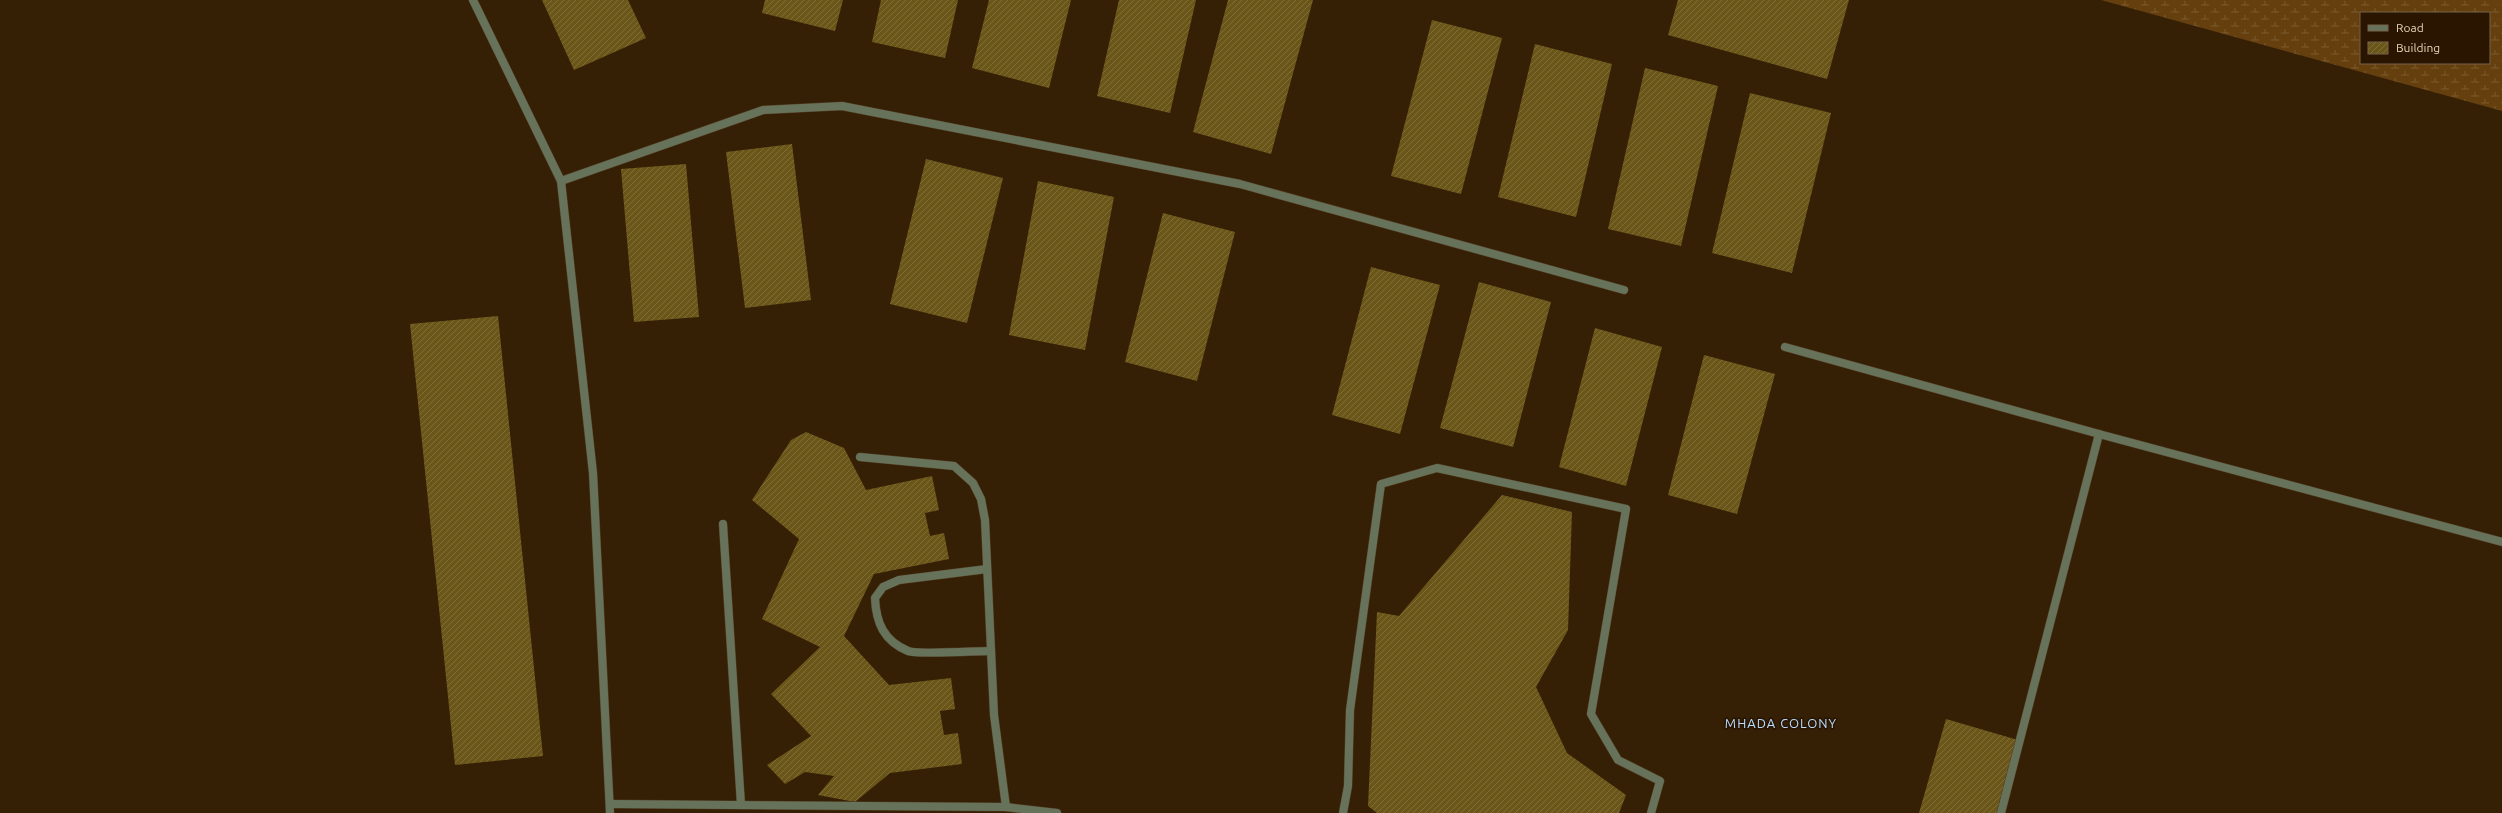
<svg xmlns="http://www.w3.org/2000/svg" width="2502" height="813" viewBox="0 0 2502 813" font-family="Ubuntu,sans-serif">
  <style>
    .wetland { fill: url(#wetland-marsh); fill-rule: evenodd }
    .building { fill: url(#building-hatch) }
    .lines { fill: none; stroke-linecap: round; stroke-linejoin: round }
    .minor-casing { stroke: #523d22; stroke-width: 9 }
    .minor { stroke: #67725b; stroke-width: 8 }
    .labels { text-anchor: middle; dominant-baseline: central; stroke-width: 3.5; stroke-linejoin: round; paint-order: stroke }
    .neighbourhood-label { font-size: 13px; letter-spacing: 1px; fill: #baddff; stroke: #2a1600 }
  </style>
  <defs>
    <pattern id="wetland-marsh" width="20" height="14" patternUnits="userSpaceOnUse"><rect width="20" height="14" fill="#653f0d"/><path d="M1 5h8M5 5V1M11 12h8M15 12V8" fill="none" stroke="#7b5a2e"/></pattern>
    <pattern id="building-hatch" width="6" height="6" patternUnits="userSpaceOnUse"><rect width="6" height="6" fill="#6b5619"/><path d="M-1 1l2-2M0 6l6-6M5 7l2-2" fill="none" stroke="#806d38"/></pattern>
  </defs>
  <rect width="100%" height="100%" fill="#352005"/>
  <path class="wetland" d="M 2101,0 L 2502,0 L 2502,111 ZM 2361,13 L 2489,13 L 2489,63 L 2361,63 Z"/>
  <g class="building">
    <path d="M 542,0 L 628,0 L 646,38 L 574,70 Z"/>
    <path d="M 765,0 L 843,0 L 835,31 L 762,13 Z"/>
    <path d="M 881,0 L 958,0 L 945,58 L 872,42 Z"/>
    <path d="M 989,0 L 1071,0 L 1049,88 L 972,68 Z"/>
    <path d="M 1119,0 L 1196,0 L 1170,113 L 1097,96 Z"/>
    <path d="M 1228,0 L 1313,0 L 1271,154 L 1193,132 Z"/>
    <path d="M 1678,0 L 1849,0 L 1827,79 L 1668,35 Z"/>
    <path d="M 1432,20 L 1502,38 L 1461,194 L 1391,176 Z"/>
    <path d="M 1535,44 L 1612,64 L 1576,217 L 1498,197 Z"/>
    <path d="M 1645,68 L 1718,86 L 1681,246 L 1608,229 Z"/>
    <path d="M 1750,93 L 1831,113 L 1792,273 L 1712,253 Z"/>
    <path d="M 792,144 L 811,300 L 745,308 L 726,152 Z"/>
    <path d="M 926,159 L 1003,178 L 967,323 L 890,304 Z"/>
    <path d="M 686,164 L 699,317 L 634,322 L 621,169 Z"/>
    <path d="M 1038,181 L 1114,197 L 1085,350 L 1009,335 Z"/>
    <path d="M 1163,213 L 1235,232 L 1197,381 L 1125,362 Z"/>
    <path d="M 1371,267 L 1440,285 L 1400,434 L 1332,415 Z"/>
    <path d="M 1479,282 L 1551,302 L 1513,447 L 1440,428 Z"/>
    <path d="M 498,316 L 543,756 L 455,765 L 410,324 Z"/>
    <path d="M 1595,328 L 1662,347 L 1626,486 L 1559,467 Z"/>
    <path d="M 1704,355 L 1775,374 L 1737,514 L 1668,495 Z"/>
    <path d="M 806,432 L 844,448 L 866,490 L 932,476 L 939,510 L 925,513 L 930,536 L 944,533 L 949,559 L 874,574 L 844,636 L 889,685 L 951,678 L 955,709 L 940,711 L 944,735 L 958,733 L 962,764 L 890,773 L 855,802 L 818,795 L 834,776 L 805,772 L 785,784 L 767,765 L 811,736 L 771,694 L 820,647 L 762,619 L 799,539 L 752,500 L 791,440 Z"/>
    <path d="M 1502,495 L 1572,512 L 1568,630 L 1536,687 L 1567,753 L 1626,795 L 1619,813 L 1377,813 L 1368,806 L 1377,612 L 1399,616 Z"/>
    <path d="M 1946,719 L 2018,740 L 1997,813 L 1919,813 Z"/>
  </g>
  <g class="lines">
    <g class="minor-casing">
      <g id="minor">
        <path d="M 473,0 L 561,181 L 593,473 L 610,813"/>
        <path d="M 561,181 L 763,110 L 842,106 L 1240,184 L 1624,290"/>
        <path d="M 1785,347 L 2099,434 L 2502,542"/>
        <path d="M 860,457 L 954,466 L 973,483 L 981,499 L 985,520 L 994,715 L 1006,807"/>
        <path d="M 723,524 L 741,805"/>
        <path d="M 987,569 L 899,580 L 883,587 L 875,598 C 876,623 884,641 908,651 C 917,655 977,651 991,651"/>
        <path d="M 610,804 L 1006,807 L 1057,813"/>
        <path d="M 1343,813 L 1348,786 L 1350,710 L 1381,484 L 1437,468 L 1626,509 L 1591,714 L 1618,760 L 1660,781 L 1651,813"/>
        <path d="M 2001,813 L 2099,434"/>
      </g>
    </g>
    <use href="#minor" class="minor"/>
  </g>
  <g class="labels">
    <g class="neighbourhood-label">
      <text x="1781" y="723">MHADA COLONY</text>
    </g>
  </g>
  <rect x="2360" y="12" width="130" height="52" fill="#2a1600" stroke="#77624a"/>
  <rect x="2368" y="25" width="20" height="6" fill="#67725b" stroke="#77624a"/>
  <text x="2396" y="32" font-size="12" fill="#ead3ba">Road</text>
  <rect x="2368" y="42" width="20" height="12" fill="url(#building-hatch)" stroke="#77624a"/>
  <text x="2396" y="52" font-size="12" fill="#ead3ba">Building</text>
</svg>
